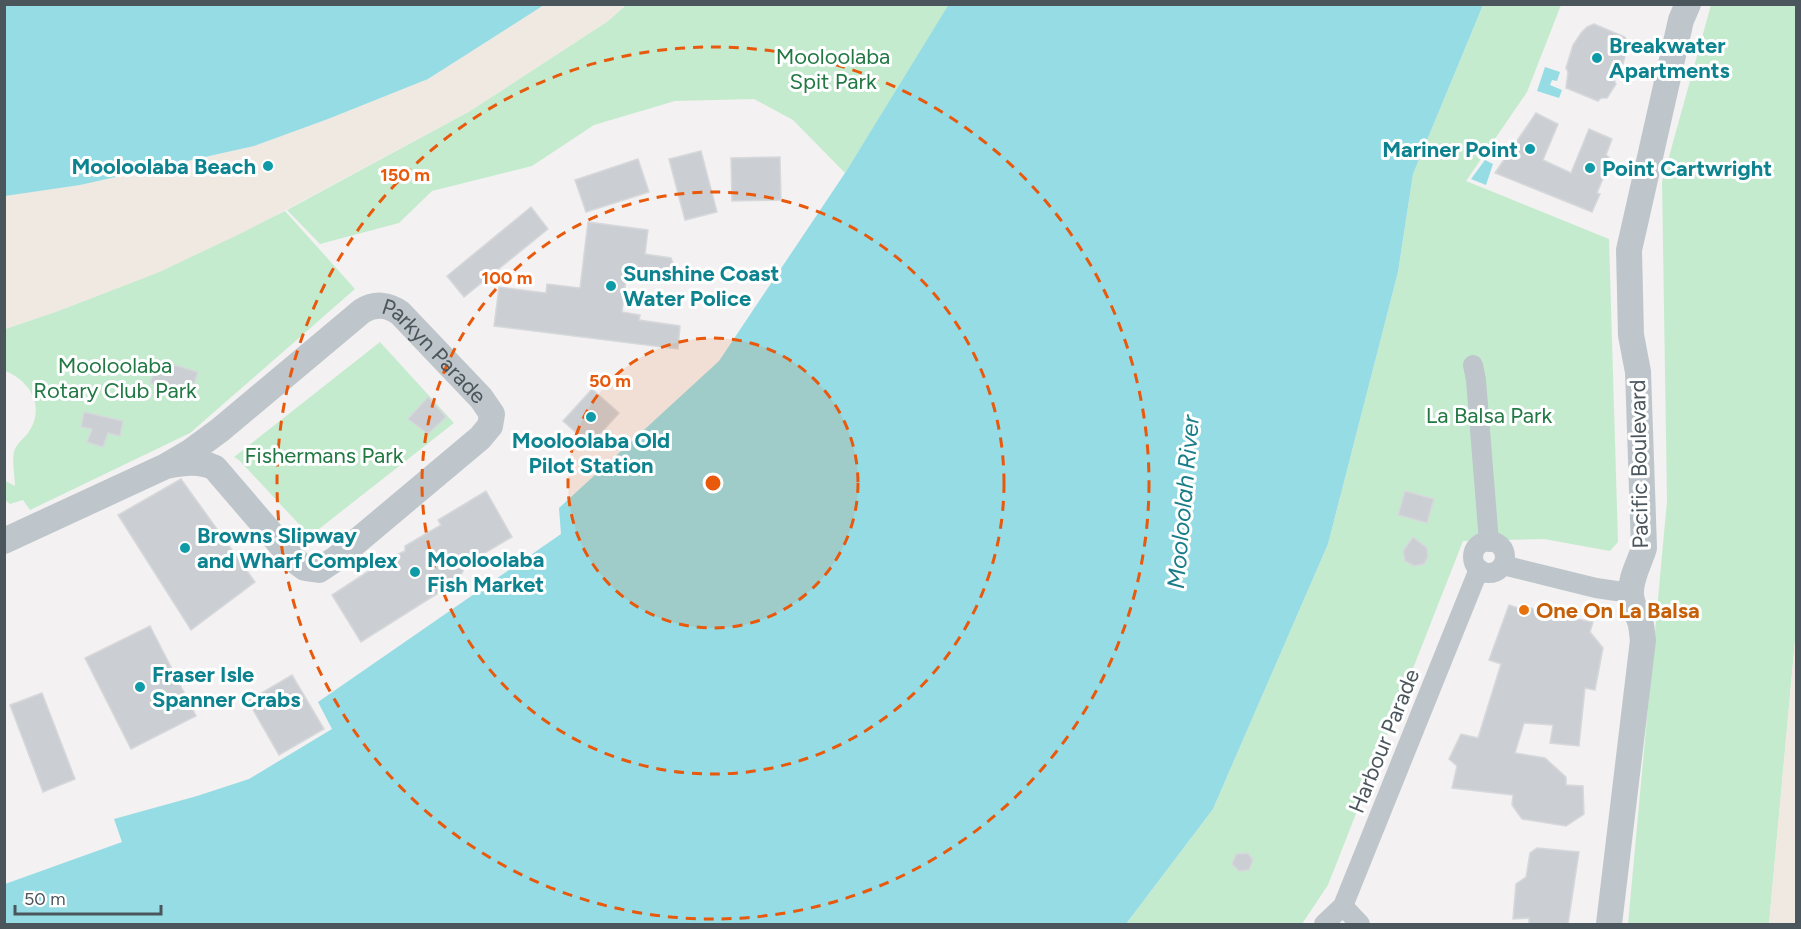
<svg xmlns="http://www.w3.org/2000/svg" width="1801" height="929" viewBox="0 0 1801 929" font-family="Figtree,sans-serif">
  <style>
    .green { fill: #c5ebcf }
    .sand { fill: #efe9e1 }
    .water { fill: #96dce4 }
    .building { fill: #cbcfd3; stroke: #d6d8db; stroke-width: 1.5 }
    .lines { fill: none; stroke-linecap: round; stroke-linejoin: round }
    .minor { stroke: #bec6cc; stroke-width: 20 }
    .tertiary { stroke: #bec6cc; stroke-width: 26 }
    .ring { fill: none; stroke: #e8590c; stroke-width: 3; stroke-dasharray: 10 8 }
    .culture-dot { fill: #0f9aa8; stroke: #fff; stroke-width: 2 }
    .food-dot { fill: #e8710a; stroke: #fff; stroke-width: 2 }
    .labels { text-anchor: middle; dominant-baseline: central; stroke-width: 6; stroke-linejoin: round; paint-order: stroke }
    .culture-label { font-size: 22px; font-weight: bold; fill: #0d838f; stroke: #fff; text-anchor: start }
    .park-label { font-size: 22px; fill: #217843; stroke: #fff }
    .street-label { font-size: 22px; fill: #4b565c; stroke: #fff }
    .food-label { font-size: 22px; font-weight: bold; fill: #c56008; stroke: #fff; text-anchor: start }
    .water-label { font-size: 24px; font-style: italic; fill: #1a7e8a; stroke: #fff }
    .centre { fill: #e8590c; stroke: #fff; stroke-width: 3 }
    .ring-label { font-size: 18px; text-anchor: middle; font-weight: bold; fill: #e8590c; stroke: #fff; stroke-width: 6; stroke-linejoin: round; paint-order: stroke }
  </style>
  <rect width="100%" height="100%" fill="#f3f1f1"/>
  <g class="green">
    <path d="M 626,5 L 949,5 L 845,173 L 793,120 L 754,99 L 675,101 L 594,125 L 532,166 L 432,191 L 399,223 L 320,244 L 287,210 L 470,111 L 608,21 Z"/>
    <path d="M 1483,5 L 1561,5 L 1527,92 L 1466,181 L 1609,239 L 1618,542 L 1610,551 L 1544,539 L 1463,541 L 1328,885 L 1302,924 L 1126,924 L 1213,809 L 1328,544 L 1398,272 L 1413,174 Z"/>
    <path d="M 1711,5 L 1796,5 L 1796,630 L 1769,924 L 1628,924 L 1667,501 L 1662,182 Z"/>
    <path d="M 285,211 L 355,289 L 190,433 L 30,510 L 23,500 L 10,504 L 5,500 L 4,480 L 15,486 C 15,477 11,456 15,449 C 18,442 26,437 30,430 C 45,405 29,380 5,371 L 5,329 L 58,311 L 159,272 Z"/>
    <path d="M 380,342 L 454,423 L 310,536 L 239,460 L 234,457 Z"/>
  </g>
  <g class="sand">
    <path d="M 544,5 L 625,5 L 608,21 L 470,111 L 244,232 L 159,272 L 58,311 L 5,329 L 4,196 L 80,185 L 254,146 L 328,119 L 428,79 Z"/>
    <path d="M 1796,630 L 1796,924 L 1769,924 Z"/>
  </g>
  <g class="water">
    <path d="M 949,4 L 1483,5 L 1413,174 L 1398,272 L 1328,544 L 1213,809 L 1126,924 L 5,924 L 5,884 L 122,842 L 114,819 L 197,796 L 249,779 L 332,729 L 318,702 L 561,534 L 559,508 L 719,361 L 845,173 Z"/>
    <path d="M 4,5 L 5,4 L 544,5 L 428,79 L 328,119 L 254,146 L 80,185 L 5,196 Z"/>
    <path d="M 1545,67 L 1560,72 L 1557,81 L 1552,80 L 1550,85 L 1562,90 L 1559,98 L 1537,91 Z"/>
    <path d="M 1485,160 L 1493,164 L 1486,185 L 1471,179 Z"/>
  </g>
  <g class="building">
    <path d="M 1594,24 L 1625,37 L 1628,45 L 1623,64 L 1620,65 L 1614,80 L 1616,84 L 1607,98 L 1601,98 L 1598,101 L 1566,88 L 1568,72 L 1566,68 L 1573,45 L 1581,33 L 1587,27 Z"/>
    <path d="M 1536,113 L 1558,124 L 1543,160 L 1571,173 L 1589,129 L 1612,139 L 1606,155 L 1609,157 L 1602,174 L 1604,176 L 1597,193 L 1600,194 L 1592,212 L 1495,173 Z"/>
    <path d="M 701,151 L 717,212 L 685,220 L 669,159 Z"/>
    <path d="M 780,157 L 781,200 L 732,201 L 731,158 Z"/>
    <path d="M 638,159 L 649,192 L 586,212 L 575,180 Z"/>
    <path d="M 531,207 L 548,229 L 464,297 L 447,276 Z"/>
    <path d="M 588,222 L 648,230 L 645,254 L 671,258 L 678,278 L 627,271 L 622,312 L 640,315 L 639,320 L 680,326 L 678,349 L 494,326 L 499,287 L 546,293 L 547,284 L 580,288 Z"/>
    <path d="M 157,360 L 198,372 L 190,396 L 150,383 Z"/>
    <path d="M 592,389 L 619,413 L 590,445 L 563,421 Z"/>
    <path d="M 428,397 L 446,417 L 428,434 L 408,419 Z"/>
    <path d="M 84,412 L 123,421 L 120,436 L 108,433 L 103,447 L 87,442 L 92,429 L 81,427 Z"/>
    <path d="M 181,479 L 255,582 L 191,630 L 118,515 Z"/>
    <path d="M 486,491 L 512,537 L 466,564 L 459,580 L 361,642 L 332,595 L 387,559 L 405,551 L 405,546 L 441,525 L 438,520 Z"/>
    <path d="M 1405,491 L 1434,499 L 1427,523 L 1398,515 Z"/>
    <path d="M 1413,537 L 1427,548 L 1428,557 L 1424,564 L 1414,566 L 1405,561 L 1403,551 Z"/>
    <path d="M 1509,605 L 1524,610 L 1525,606 L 1562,619 L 1563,616 L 1593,622 L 1590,632 L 1603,648 L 1595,690 L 1585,688 L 1579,746 L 1550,743 L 1553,725 L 1524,723 L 1515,753 L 1545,758 L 1566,777 L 1566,785 L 1583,786 L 1584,814 L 1566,826 L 1522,819 L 1512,805 L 1513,795 L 1452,788 L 1457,766 L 1449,759 L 1461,734 L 1478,738 L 1501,664 L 1489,660 Z"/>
    <path d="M 150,626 L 196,716 L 131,749 L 85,658 Z"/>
    <path d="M 292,675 L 324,729 L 279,755 L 248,701 Z"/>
    <path d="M 42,693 L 75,779 L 43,792 L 10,705 Z"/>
    <path d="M 1537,848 L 1579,852 L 1568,924 L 1529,924 L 1529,918 L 1513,919 L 1516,884 L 1526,877 L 1530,853 Z"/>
    <path d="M 1248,853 L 1253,860 L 1249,870 L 1239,871 L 1232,864 L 1236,854 Z"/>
  </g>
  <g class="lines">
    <g class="minor">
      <path d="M 1473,365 L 1476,380 L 1489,542"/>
      <circle cx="1489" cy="557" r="16"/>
      <path d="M 1503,565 L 1596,588 L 1630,593"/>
      <path d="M 1343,906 L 1360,924"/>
      <path d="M 1324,924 L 1343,906 L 1479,569"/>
    </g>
    <g class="tertiary">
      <path id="s1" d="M 4,541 L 166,466 L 190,452 L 220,430 L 362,311 C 375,303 388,304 400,313 L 481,398 L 492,414 L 490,426 L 480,438 L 337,558 L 319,570 L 305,568 L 293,559 L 215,468 C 199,460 183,463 166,466"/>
      <path d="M 1609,924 L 1643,640 C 1642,635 1642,630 1641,625 C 1639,615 1631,605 1631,594 C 1630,578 1640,562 1644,548 L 1638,372 L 1631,335 L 1629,250 L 1681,20 L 1688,4"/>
    </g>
  </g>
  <circle cx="713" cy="483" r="145" fill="#e8590c" fill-opacity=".12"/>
  <g class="ring">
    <circle cx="713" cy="483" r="145"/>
    <circle cx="713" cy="483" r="291"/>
    <circle cx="713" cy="483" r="436"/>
  </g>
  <g class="culture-dot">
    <circle cx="1597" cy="58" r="6"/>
    <circle cx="1530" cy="149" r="6"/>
    <circle cx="268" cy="166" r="6"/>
    <circle cx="1590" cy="168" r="6"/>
    <circle cx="611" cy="286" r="6"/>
    <circle cx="591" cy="417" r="6"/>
    <circle cx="185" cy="548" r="6"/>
    <circle cx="415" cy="572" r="6"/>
    <circle cx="140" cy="687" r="6"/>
  </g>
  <circle class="food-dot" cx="1524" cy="610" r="6"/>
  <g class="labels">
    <g class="culture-label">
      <text x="1609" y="45">Breakwater<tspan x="1609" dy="25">Apartments</tspan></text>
      <text x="1518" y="149" text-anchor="end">Mariner Point</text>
      <text x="256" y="166" text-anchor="end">Mooloolaba Beach</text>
      <text x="1602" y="168">Point Cartwright</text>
      <text x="623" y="273">Sunshine Coast<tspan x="623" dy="25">Water Police</tspan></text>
      <text x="591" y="440" text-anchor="middle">Mooloolaba Old<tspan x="591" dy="25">Pilot Station</tspan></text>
      <text x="197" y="535">Browns Slipway<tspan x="197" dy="25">and Wharf Complex</tspan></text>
      <text x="427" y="559">Mooloolaba<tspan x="427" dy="25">Fish Market</tspan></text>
      <text x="152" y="674">Fraser Isle<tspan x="152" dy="25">Spanner Crabs</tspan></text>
    </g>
    <g class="park-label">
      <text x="833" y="56">Mooloolaba<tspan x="833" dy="25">Spit Park</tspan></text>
      <text x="115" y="365">Mooloolaba<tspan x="115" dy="25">Rotary Club Park</tspan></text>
      <text x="1489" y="415">La Balsa Park</text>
      <text x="324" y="455">Fishermans Park</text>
    </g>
    <g class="street-label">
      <text stroke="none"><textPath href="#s1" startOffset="520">Parkyn Parade</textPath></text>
      <text transform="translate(1639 464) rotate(-91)">Pacific Boulevard</text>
      <text transform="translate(1384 741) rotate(-68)">Harbour Parade</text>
    </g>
    <g class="food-label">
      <text x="1536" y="610">One On La Balsa</text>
    </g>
    <g class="water-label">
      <text transform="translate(1183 502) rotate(-85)">Mooloolah River</text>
    </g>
  </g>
  <circle cx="713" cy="483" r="9" class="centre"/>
  <g class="ring-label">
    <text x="405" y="181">150 m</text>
    <text x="507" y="284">100 m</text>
    <text x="610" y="387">50 m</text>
  </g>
  <rect width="1801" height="929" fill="none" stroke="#4b565c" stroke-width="12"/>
  <path d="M15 905v9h146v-9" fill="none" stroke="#4b565c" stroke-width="3"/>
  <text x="24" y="905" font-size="18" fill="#4b565c" stroke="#ffffff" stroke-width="4.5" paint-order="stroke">50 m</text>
</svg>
